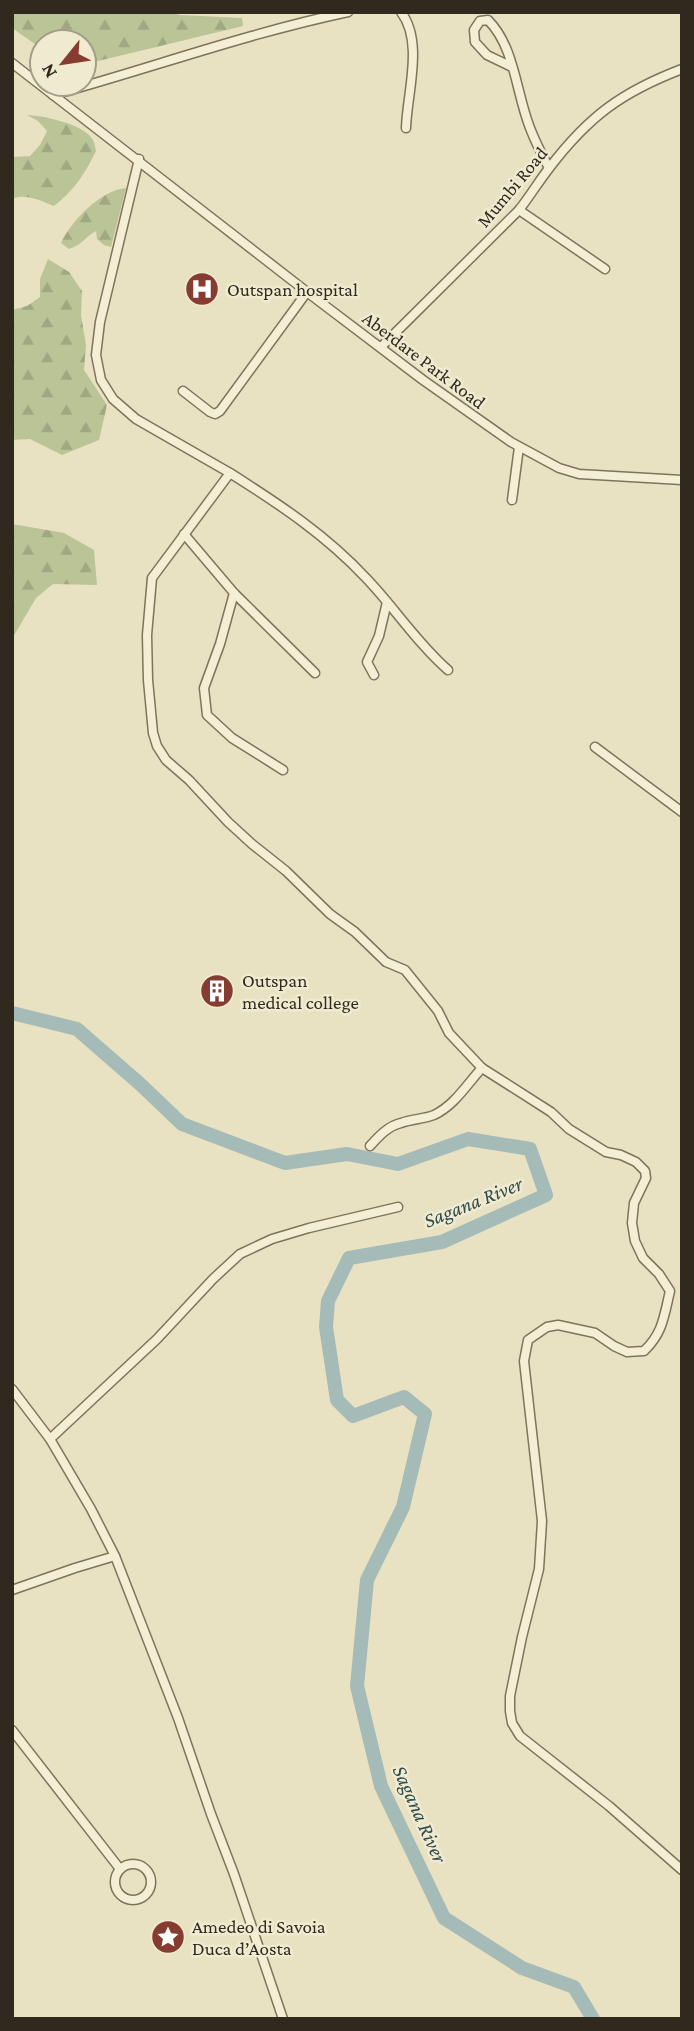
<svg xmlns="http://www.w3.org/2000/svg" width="694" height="2031" viewBox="0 0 694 2031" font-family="'Crimson Pro',serif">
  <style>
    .forest { fill: url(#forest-firs) }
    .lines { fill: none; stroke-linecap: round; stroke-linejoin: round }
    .river { stroke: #a4bbb7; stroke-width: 14 }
    .minor-casing { stroke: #7f735b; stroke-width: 11 }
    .minor { stroke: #f4eed4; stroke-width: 8 }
    .labels { text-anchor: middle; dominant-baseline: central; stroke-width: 5; stroke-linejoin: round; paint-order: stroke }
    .street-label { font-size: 19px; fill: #31291e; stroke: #f0ebd0 }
    .poi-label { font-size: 19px; fill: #31291e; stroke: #f0ebd0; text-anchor: start }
    .water-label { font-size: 21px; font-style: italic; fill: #2f4d4f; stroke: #f0ebd0 }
  </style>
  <defs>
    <pattern id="forest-firs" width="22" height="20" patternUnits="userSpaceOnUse" patternTransform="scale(1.75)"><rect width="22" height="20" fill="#bac497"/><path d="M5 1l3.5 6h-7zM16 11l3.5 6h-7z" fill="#a0a882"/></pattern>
  </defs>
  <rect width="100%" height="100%" fill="#e8e1c2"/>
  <g class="forest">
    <path d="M 12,12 L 171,12 L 180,15 L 242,18 L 243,26 L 94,62 L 84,61 L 84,42 L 42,42 L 42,49 L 12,28 Z"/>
    <path d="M 27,115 C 45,116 84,124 93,140 C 95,144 95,148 96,151 C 85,174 74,190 54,206 C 41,201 26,193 12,199 L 12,157 L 30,156 L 40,145 L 47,131 L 38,121 Z"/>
    <path d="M 126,188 L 111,247 L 104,245 L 97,239 L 96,231 C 85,237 82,245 69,249 L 61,243 C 71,221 101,190 126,188 Z"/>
    <path d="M 48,259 L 69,272 L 82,291 L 81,315 L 86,345 L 84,370 L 107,405 L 99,440 L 62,455 L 30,439 L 12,440 L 12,310 L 27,306 L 40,297 L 40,279 Z"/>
    <path d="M 12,524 L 64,533 L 94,550 L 97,585 L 53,584 L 36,598 L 12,639 Z"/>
  </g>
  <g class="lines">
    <path class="river" d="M 12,1013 L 77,1029 L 140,1084 L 182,1124 L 285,1163 L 347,1154 L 398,1164 L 468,1139 L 530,1149 L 546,1195 L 442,1242 L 349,1258 L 328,1301 L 326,1327 L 337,1400 L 353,1416 L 404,1397 L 425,1414 L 403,1507 L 367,1580 L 357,1686 L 381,1786 L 444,1918 L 522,1968 L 574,1987 L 593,2019"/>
    <g class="minor-casing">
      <g id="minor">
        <path d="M 401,12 C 424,42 407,93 406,128"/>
        <path d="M 12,63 L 307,292 L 423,380 L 511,442 L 559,468 L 579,474 L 682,480"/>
        <path d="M 512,67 L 487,55 L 475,42 L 474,30 L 480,21 L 488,20 C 515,47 516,93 530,128 C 535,141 542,155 549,168"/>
        <path d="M 53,95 C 151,68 248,33 348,12"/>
        <path d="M 139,159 L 100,322 L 96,355 L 101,380 L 113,399 L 136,419 L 230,473 L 152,578 L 147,635 L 148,680 L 153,733 L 157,746 L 166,760 L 189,780 L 228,822 L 252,844 L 286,871 L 330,914 L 355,932 L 386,962 L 405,970 L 438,1011 L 449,1033 L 482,1068 L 551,1112 L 569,1129 L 606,1152 L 621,1155 L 636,1162 L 645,1171 L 646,1178 L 634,1203 L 632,1223 L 635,1241 L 643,1258 L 659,1274 L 670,1291 C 664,1316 663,1333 644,1351 L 627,1352 L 614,1346 L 595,1333 L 558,1325 L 547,1327 L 528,1340 L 524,1361 L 542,1521 L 539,1569 L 522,1637 L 510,1696 L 510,1711 L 512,1723 L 520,1736 L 609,1806 L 682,1870"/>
        <path d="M 519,210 L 605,269"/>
        <path d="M 381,347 L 519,210 C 530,196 539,181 550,167 C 589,116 622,92 682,69"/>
        <path d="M 183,391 L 210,412 L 215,414 L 220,411 L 307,292"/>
        <path d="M 230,473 C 279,504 326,535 366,578 C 394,607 417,643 448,670"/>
        <path d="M 512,500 L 519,447"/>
        <path d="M 184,534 L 234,593 L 315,673"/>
        <path d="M 234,593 L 220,644 L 204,688 L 207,715 L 232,738 L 283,770"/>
        <path d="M 374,675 L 367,662 L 379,636 L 387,602"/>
        <path d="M 595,747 L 682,812"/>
        <path d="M 370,1146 C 379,1136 388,1126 401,1123 C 412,1119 424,1119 434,1115 C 455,1105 467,1084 482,1068"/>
        <path d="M 12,1389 L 50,1439 L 91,1509 L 115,1556 L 178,1718 L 211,1814 L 234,1874 L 283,2019"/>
        <path d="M 50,1439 L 157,1339 L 213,1279 L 240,1254 L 272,1239 L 309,1228 L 398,1207"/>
        <path d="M 12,1590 L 75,1568 L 115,1556"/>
        <path d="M 12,1730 L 120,1869"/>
        <circle cx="133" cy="1882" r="18"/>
      </g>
    </g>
    <use href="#minor" class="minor"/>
  </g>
  <defs>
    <g id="hospital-disc" transform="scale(1.75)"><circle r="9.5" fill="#873c32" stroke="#f0ebd0"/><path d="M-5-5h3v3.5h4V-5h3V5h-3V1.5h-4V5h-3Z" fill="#fff"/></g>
    <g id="building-disc" transform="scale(1.75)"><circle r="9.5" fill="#873c32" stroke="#f0ebd0"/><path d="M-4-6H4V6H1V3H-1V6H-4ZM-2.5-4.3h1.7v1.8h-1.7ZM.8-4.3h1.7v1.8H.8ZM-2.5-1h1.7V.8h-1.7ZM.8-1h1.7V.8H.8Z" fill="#fff"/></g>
    <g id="sight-disc" transform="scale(1.75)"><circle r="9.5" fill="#873c32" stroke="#f0ebd0"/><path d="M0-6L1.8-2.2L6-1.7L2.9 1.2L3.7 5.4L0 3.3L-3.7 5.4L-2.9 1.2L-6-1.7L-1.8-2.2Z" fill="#fff"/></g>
  </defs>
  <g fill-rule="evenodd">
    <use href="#hospital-disc" x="202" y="289"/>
    <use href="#building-disc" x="217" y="991"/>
    <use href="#sight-disc" x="168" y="1937"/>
  </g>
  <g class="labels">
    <g class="street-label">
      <text transform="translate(512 187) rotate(-50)">Mumbi Road</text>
      <text transform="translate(424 360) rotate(37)">Aberdare Park Road</text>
    </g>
    <g class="poi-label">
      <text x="227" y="289">Outspan hospital</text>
      <text x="242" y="980">Outspan<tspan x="242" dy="22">medical college</tspan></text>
      <text x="192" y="1926">Amedeo di Savoia<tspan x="192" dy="22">Duca d’Aosta</tspan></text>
    </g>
    <g class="water-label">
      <text transform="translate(473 1202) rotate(-22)">Sagana River</text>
      <text transform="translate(420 1814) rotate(66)">Sagana River</text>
    </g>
  </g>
  <rect width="694" height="2031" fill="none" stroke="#31291e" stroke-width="28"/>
  <g transform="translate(63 63) rotate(240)"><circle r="33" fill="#f0ebd0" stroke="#a49d89" stroke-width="2"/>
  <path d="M0-5L12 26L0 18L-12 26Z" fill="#873c32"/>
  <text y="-10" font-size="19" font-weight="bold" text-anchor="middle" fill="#31291e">N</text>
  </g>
</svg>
